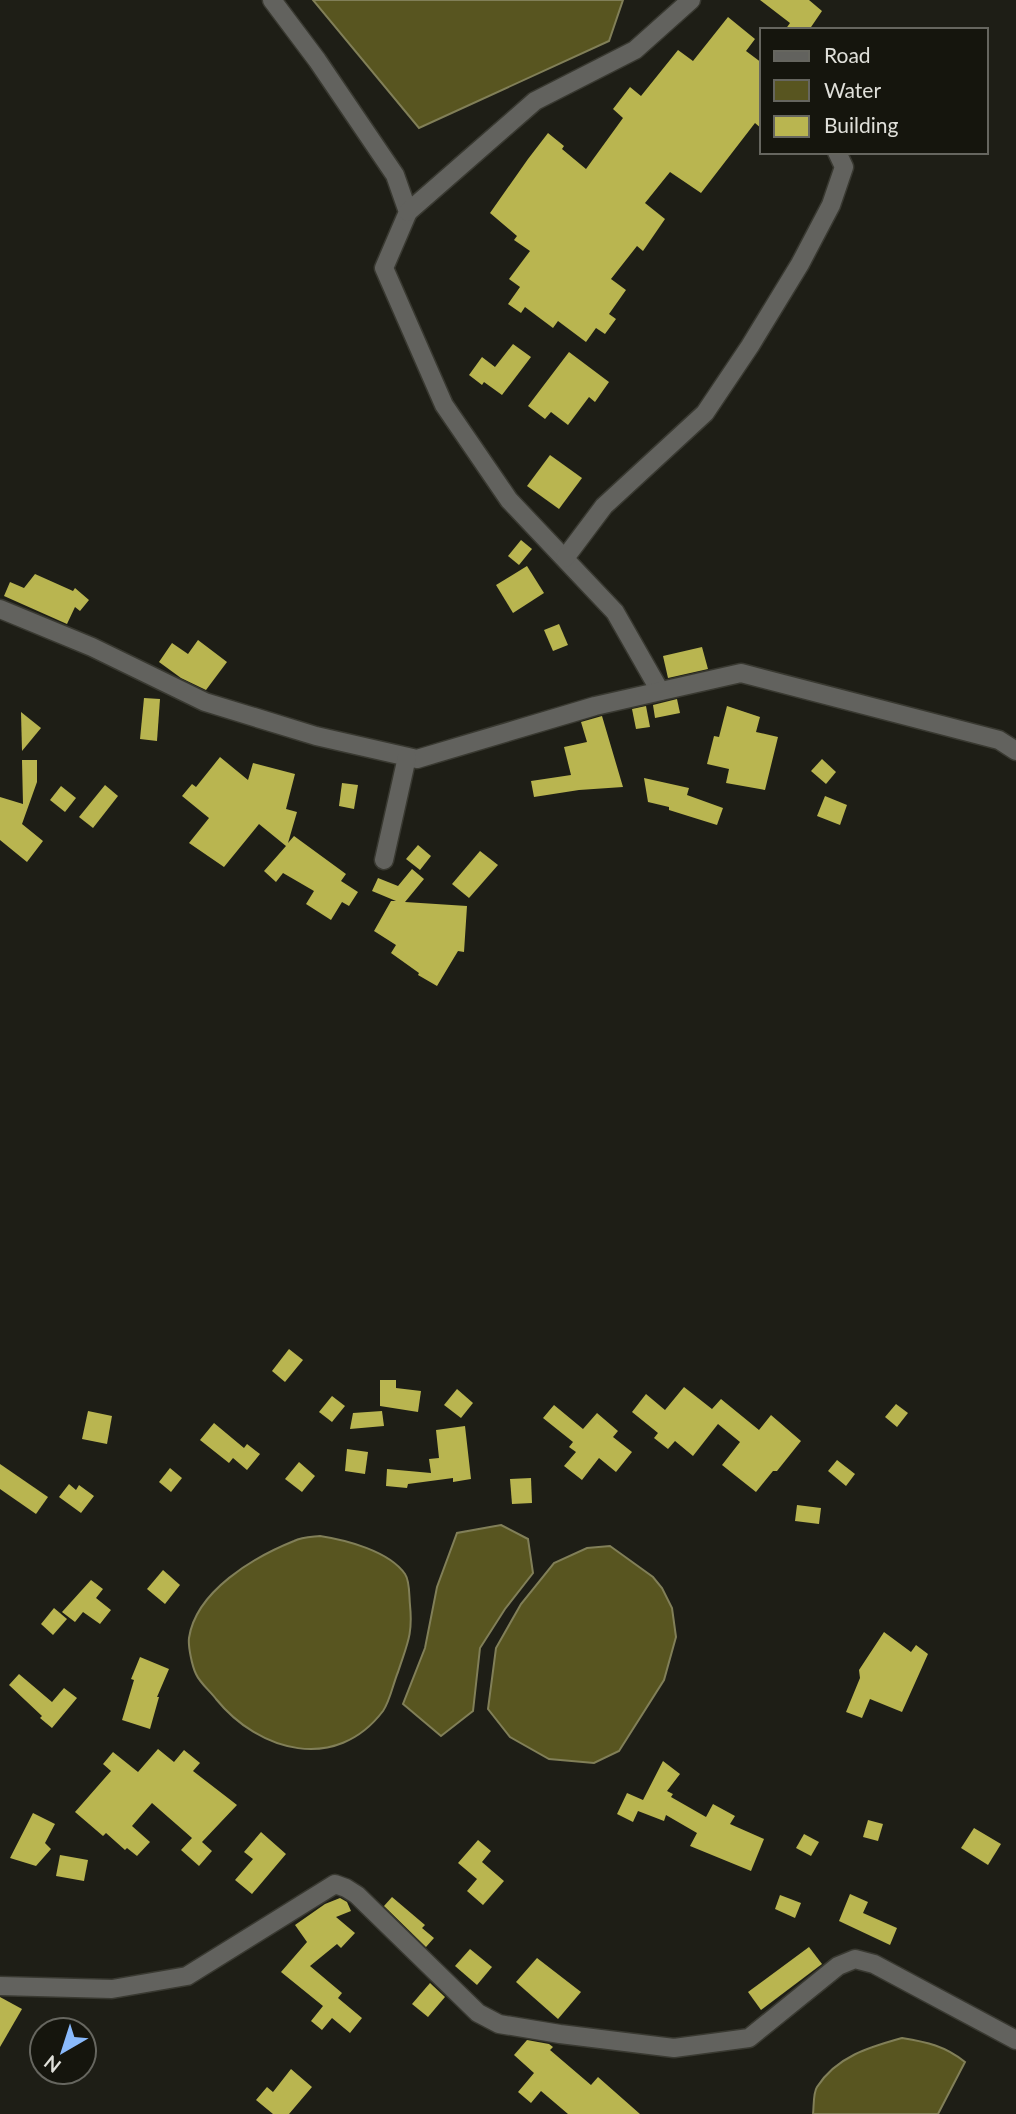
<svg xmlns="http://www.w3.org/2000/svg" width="1016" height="2114" viewBox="0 0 1016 2114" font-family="Lato,sans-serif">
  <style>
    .water { fill: #585520; stroke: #817f58; stroke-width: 2 }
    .building { fill: #b9b550 }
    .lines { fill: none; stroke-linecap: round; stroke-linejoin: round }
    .minor-casing { stroke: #393931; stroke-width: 21 }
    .minor { stroke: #62625e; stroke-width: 18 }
  </style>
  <rect width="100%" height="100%" fill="#1e1e16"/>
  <g class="water">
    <path d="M 313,0 L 623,0 L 609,41 L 419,128 Z"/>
    <path d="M 501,1525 L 528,1539 L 533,1573 L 505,1609 L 480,1648 L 473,1711 L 441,1736 L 403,1704 L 425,1648 L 437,1587 L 457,1533 Z"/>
    <path d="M 320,1536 C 346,1540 389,1551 405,1574 C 410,1581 409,1596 410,1605 C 413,1635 407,1644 398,1672 C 393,1684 390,1701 383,1711 C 336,1773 259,1752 216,1699 C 210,1691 200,1683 196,1674 C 192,1666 188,1646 189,1638 C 196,1591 254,1557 294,1541 C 302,1537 312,1537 320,1536 Z"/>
    <path d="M 610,1546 L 653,1577 L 662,1588 L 672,1608 L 676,1637 L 664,1680 L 619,1751 L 594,1763 L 549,1759 L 510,1737 L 488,1709 L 496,1648 L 521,1604 L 554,1563 L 587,1548 Z"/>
    <path d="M 902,2038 C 927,2042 945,2046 965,2062 L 938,2114 L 813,2114 C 814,2106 813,2093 817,2087 C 837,2056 870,2047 902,2038 Z"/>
  </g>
  <g class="building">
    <path d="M 760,0 L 809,0 L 822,11 L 809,30 L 785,30 L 790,23 Z"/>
    <path d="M 728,17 L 755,39 L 746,51 L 762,63 L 762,129 L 755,123 L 701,193 L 670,172 L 645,203 L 665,219 L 643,251 L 637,246 L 611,279 L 626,290 L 609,314 L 616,319 L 605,334 L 596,328 L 586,342 L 558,321 L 553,328 L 525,307 L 521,313 L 508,304 L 520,287 L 509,279 L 530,251 L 514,240 L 517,236 L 490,213 L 528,159 L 548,133 L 564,146 L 562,149 L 586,169 L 623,118 L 613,109 L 630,87 L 641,96 L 678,50 L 693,61 Z"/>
    <path d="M 513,344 L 531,357 L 502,395 L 484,382 L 482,385 L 469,375 L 482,357 L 495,367 Z"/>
    <path d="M 569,352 L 609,382 L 595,402 L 589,397 L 568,425 L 551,412 L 545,419 L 528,406 Z"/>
    <path d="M 550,455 L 582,478 L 559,509 L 527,486 Z"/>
    <path d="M 521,540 L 532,549 L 519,565 L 508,556 Z"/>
    <path d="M 527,566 L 544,593 L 513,613 L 496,585 Z"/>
    <path d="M 35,574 L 73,591 L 75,588 L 89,600 L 80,611 L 75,607 L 67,624 L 4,596 L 10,582 L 24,588 Z"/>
    <path d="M 559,624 L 568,645 L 553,651 L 544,630 Z"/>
    <path d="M 198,640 L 227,662 L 206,690 L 181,678 L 159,662 L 172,643 L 188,654 Z"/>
    <path d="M 702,647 L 708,669 L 668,678 L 663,656 Z"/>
    <path d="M 144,698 L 160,699 L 157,741 L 140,739 Z"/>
    <path d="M 677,699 L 680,713 L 655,718 L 653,705 Z"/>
    <path d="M 646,706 L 650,727 L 636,729 L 632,709 Z"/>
    <path d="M 727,706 L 760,717 L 756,732 L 778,737 L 765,790 L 726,783 L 729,769 L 707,764 L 714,736 L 719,737 Z"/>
    <path d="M 21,712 L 41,728 L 22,751 Z"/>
    <path d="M 602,716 L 623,787 L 579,790 L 534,797 L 531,781 L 571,775 L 564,747 L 587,742 L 581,722 Z"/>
    <path d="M 220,757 L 248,780 L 253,763 L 295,774 L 286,809 L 297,812 L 288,843 L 294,836 L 346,874 L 341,881 L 358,892 L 349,906 L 342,902 L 331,920 L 306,904 L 314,891 L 283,873 L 276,882 L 264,871 L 286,846 L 259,824 L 224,867 L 189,843 L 209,818 L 182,796 L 192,784 L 196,787 Z"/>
    <path d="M 822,759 L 836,772 L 826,784 L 811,771 Z"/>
    <path d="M 22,760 L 37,760 L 37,782 L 22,824 L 43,841 L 27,862 L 0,840 L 0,797 L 23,804 Z"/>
    <path d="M 644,778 L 689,788 L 687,795 L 723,808 L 717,825 L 669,810 L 669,807 L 648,802 Z"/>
    <path d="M 342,783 L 358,785 L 354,809 L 339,806 Z"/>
    <path d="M 105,785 L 118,796 L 93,828 L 79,817 Z"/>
    <path d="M 61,786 L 76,798 L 65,812 L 50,800 Z"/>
    <path d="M 825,796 L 847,805 L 840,825 L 817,816 Z"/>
    <path d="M 418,845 L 431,856 L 420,870 L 406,859 Z"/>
    <path d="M 480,851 L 498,865 L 469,898 L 452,884 Z"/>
    <path d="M 412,869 L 424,879 L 405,902 L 467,906 L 464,952 L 458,951 L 437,986 L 418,975 L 419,973 L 391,953 L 396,945 L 374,931 L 391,901 L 396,901 L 372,891 L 378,878 L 398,886 Z"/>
    <path d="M 289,1349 L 303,1360 L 285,1382 L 272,1371 Z"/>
    <path d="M 380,1380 L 396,1380 L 396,1388 L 421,1391 L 418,1412 L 380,1406 Z"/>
    <path d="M 684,1387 L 712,1409 L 721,1399 L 759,1430 L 771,1415 L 801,1441 L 777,1471 L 773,1471 L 756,1492 L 722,1465 L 740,1442 L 718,1424 L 693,1456 L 675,1441 L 668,1449 L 654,1438 L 658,1433 L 632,1412 L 646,1394 L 665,1410 Z"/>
    <path d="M 457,1389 L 473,1403 L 461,1418 L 444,1405 Z"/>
    <path d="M 332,1396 L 345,1406 L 332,1422 L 319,1412 Z"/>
    <path d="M 896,1404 L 908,1413 L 897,1427 L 885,1417 Z"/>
    <path d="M 554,1405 L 583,1429 L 597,1413 L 618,1431 L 613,1437 L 632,1452 L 616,1472 L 599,1458 L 582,1480 L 564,1466 L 576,1452 L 569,1447 L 573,1442 L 543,1418 Z"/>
    <path d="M 88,1411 L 112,1416 L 107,1444 L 82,1439 Z"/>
    <path d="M 382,1411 L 384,1426 L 350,1429 L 353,1413 Z"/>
    <path d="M 214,1423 L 244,1448 L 247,1444 L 260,1454 L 247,1470 L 233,1458 L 229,1463 L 200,1440 Z"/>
    <path d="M 465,1426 L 471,1479 L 453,1482 L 453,1478 L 408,1484 L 407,1488 L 386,1486 L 387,1469 L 431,1473 L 429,1459 L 439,1458 L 436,1430 Z"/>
    <path d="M 347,1449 L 368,1452 L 365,1474 L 345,1471 Z"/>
    <path d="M 837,1460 L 855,1474 L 846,1486 L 828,1471 Z"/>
    <path d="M 299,1462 L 315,1476 L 302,1492 L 285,1479 Z"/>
    <path d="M 0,1464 L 48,1497 L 36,1514 L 0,1489 Z"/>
    <path d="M 170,1468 L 182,1478 L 171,1492 L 159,1482 Z"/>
    <path d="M 531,1478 L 532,1503 L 512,1504 L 510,1479 Z"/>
    <path d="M 69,1484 L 76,1490 L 79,1485 L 94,1496 L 81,1513 L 59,1497 Z"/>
    <path d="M 797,1505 L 821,1508 L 819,1524 L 795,1521 Z"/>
    <path d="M 163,1570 L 180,1585 L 165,1604 L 147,1589 Z"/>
    <path d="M 91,1580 L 103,1589 L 96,1598 L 111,1610 L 100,1624 L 83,1612 L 75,1622 L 62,1612 Z"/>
    <path d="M 54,1608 L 67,1619 L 53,1635 L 41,1624 Z"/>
    <path d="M 884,1632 L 911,1652 L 916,1645 L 928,1654 L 902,1712 L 870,1699 L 862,1718 L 846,1712 L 860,1678 L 859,1670 Z"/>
    <path d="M 140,1657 L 169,1669 L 157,1697 L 159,1697 L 150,1729 L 122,1720 L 134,1680 L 131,1679 Z"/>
    <path d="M 19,1674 L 52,1702 L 64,1688 L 77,1698 L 52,1728 L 40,1718 L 42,1716 L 9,1685 Z"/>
    <path d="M 158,1749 L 174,1762 L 184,1750 L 200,1763 L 193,1771 L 237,1805 L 202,1842 L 212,1851 L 199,1866 L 181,1850 L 192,1838 L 152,1803 L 132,1826 L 150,1842 L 137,1856 L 127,1848 L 125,1850 L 106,1833 L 103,1836 L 75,1812 L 111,1771 L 103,1764 L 113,1752 L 138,1772 Z"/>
    <path d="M 663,1761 L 680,1774 L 667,1791 L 673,1794 L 671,1797 L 706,1817 L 713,1804 L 735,1816 L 730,1824 L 764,1839 L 751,1871 L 690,1846 L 697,1833 L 666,1815 L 664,1821 L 638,1811 L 633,1822 L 617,1814 L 627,1793 L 643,1800 Z"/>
    <path d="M 33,1813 L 55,1824 L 45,1843 L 51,1849 L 36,1866 L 10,1858 Z"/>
    <path d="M 868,1820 L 883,1824 L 878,1841 L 863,1837 Z"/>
    <path d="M 974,1828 L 1001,1844 L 988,1865 L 961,1848 Z"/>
    <path d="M 261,1832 L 286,1854 L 252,1894 L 235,1880 L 253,1859 L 244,1852 Z"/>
    <path d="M 804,1834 L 819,1842 L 811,1856 L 796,1848 Z"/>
    <path d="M 478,1840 L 491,1851 L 482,1862 L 504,1881 L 483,1905 L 467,1891 L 477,1879 L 458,1863 Z"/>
    <path d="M 60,1855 L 88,1860 L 84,1881 L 56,1876 Z"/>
    <path d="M 850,1894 L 868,1902 L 863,1913 L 897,1928 L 890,1945 L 839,1921 Z"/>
    <path d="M 780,1895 L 801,1903 L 795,1918 L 775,1909 Z"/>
    <path d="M 392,1897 L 425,1925 L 422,1928 L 434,1938 L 426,1947 L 384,1906 Z"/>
    <path d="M 340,1898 L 347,1902 L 351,1911 L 336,1917 L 355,1933 L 341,1948 L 337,1944 L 310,1966 L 342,1993 L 338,1998 L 362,2018 L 350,2033 L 332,2018 L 322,2030 L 311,2021 L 323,2006 L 281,1972 L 307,1942 L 295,1925 L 325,1904 Z"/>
    <path d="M 809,1947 L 822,1964 L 761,2010 L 748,1992 Z"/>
    <path d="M 470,1949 L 492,1967 L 477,1985 L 455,1966 Z"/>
    <path d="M 537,1958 L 581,1992 L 558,2019 L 516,1982 Z"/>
    <path d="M 430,1983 L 445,1997 L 428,2017 L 412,2004 Z"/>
    <path d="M 0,1997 L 22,2009 L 0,2047 Z"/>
    <path d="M 527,2040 L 549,2044 L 553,2047 L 550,2050 L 591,2085 L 598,2077 L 640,2114 L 568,2114 L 541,2091 L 531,2103 L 518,2092 L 534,2073 L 514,2055 Z"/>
    <path d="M 291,2069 L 312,2087 L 289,2114 L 273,2114 L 256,2100 L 267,2087 L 273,2092 Z"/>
  </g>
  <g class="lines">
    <g class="minor-casing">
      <g id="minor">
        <path d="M 272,0 L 317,60 L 395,175 L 408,212 L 384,268 L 444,405 L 509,500 L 615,612 L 660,691"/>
        <path d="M 408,212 L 535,101 L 635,50 L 691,0"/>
        <path d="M 565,558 L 604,506 L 705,413 L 750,346 L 800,264 L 831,205 L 844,167 L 837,152"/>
        <path d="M 0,609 L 92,647 L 205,702 L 316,736 L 417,759 L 595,706 L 741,673 L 999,740 L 1016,751"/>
        <path d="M 384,860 L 407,757"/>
        <path d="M 0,1986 L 112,1989 L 187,1976 L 335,1884 L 346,1888 L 357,1895 L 478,2013 L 499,2024 L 560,2034 L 674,2048 L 749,2038 L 838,1966 L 855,1959 L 874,1964 L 1016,2040"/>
      </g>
    </g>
    <use href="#minor" class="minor"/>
  </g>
  <rect x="760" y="28" width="228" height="126" fill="#15150d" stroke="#66665f" stroke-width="2"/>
  <rect x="774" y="51" width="35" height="10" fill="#62625e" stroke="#66665f" stroke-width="2"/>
  <text x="824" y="63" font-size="21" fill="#e0e0da">Road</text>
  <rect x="774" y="80" width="35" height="21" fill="#585520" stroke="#66665f" stroke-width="2"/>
  <text x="824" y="98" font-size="21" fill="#e0e0da">Water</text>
  <rect x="774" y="116" width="35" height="21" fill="#b9b550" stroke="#66665f" stroke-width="2"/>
  <text x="824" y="133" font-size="21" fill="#e0e0da">Building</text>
  <g transform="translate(63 2051) rotate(219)"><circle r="33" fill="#15150d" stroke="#66665f" stroke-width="2"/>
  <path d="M0-5L12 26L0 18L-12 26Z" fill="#8abafc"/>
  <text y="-10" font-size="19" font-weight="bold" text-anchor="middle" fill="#e0e0da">N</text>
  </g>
</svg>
